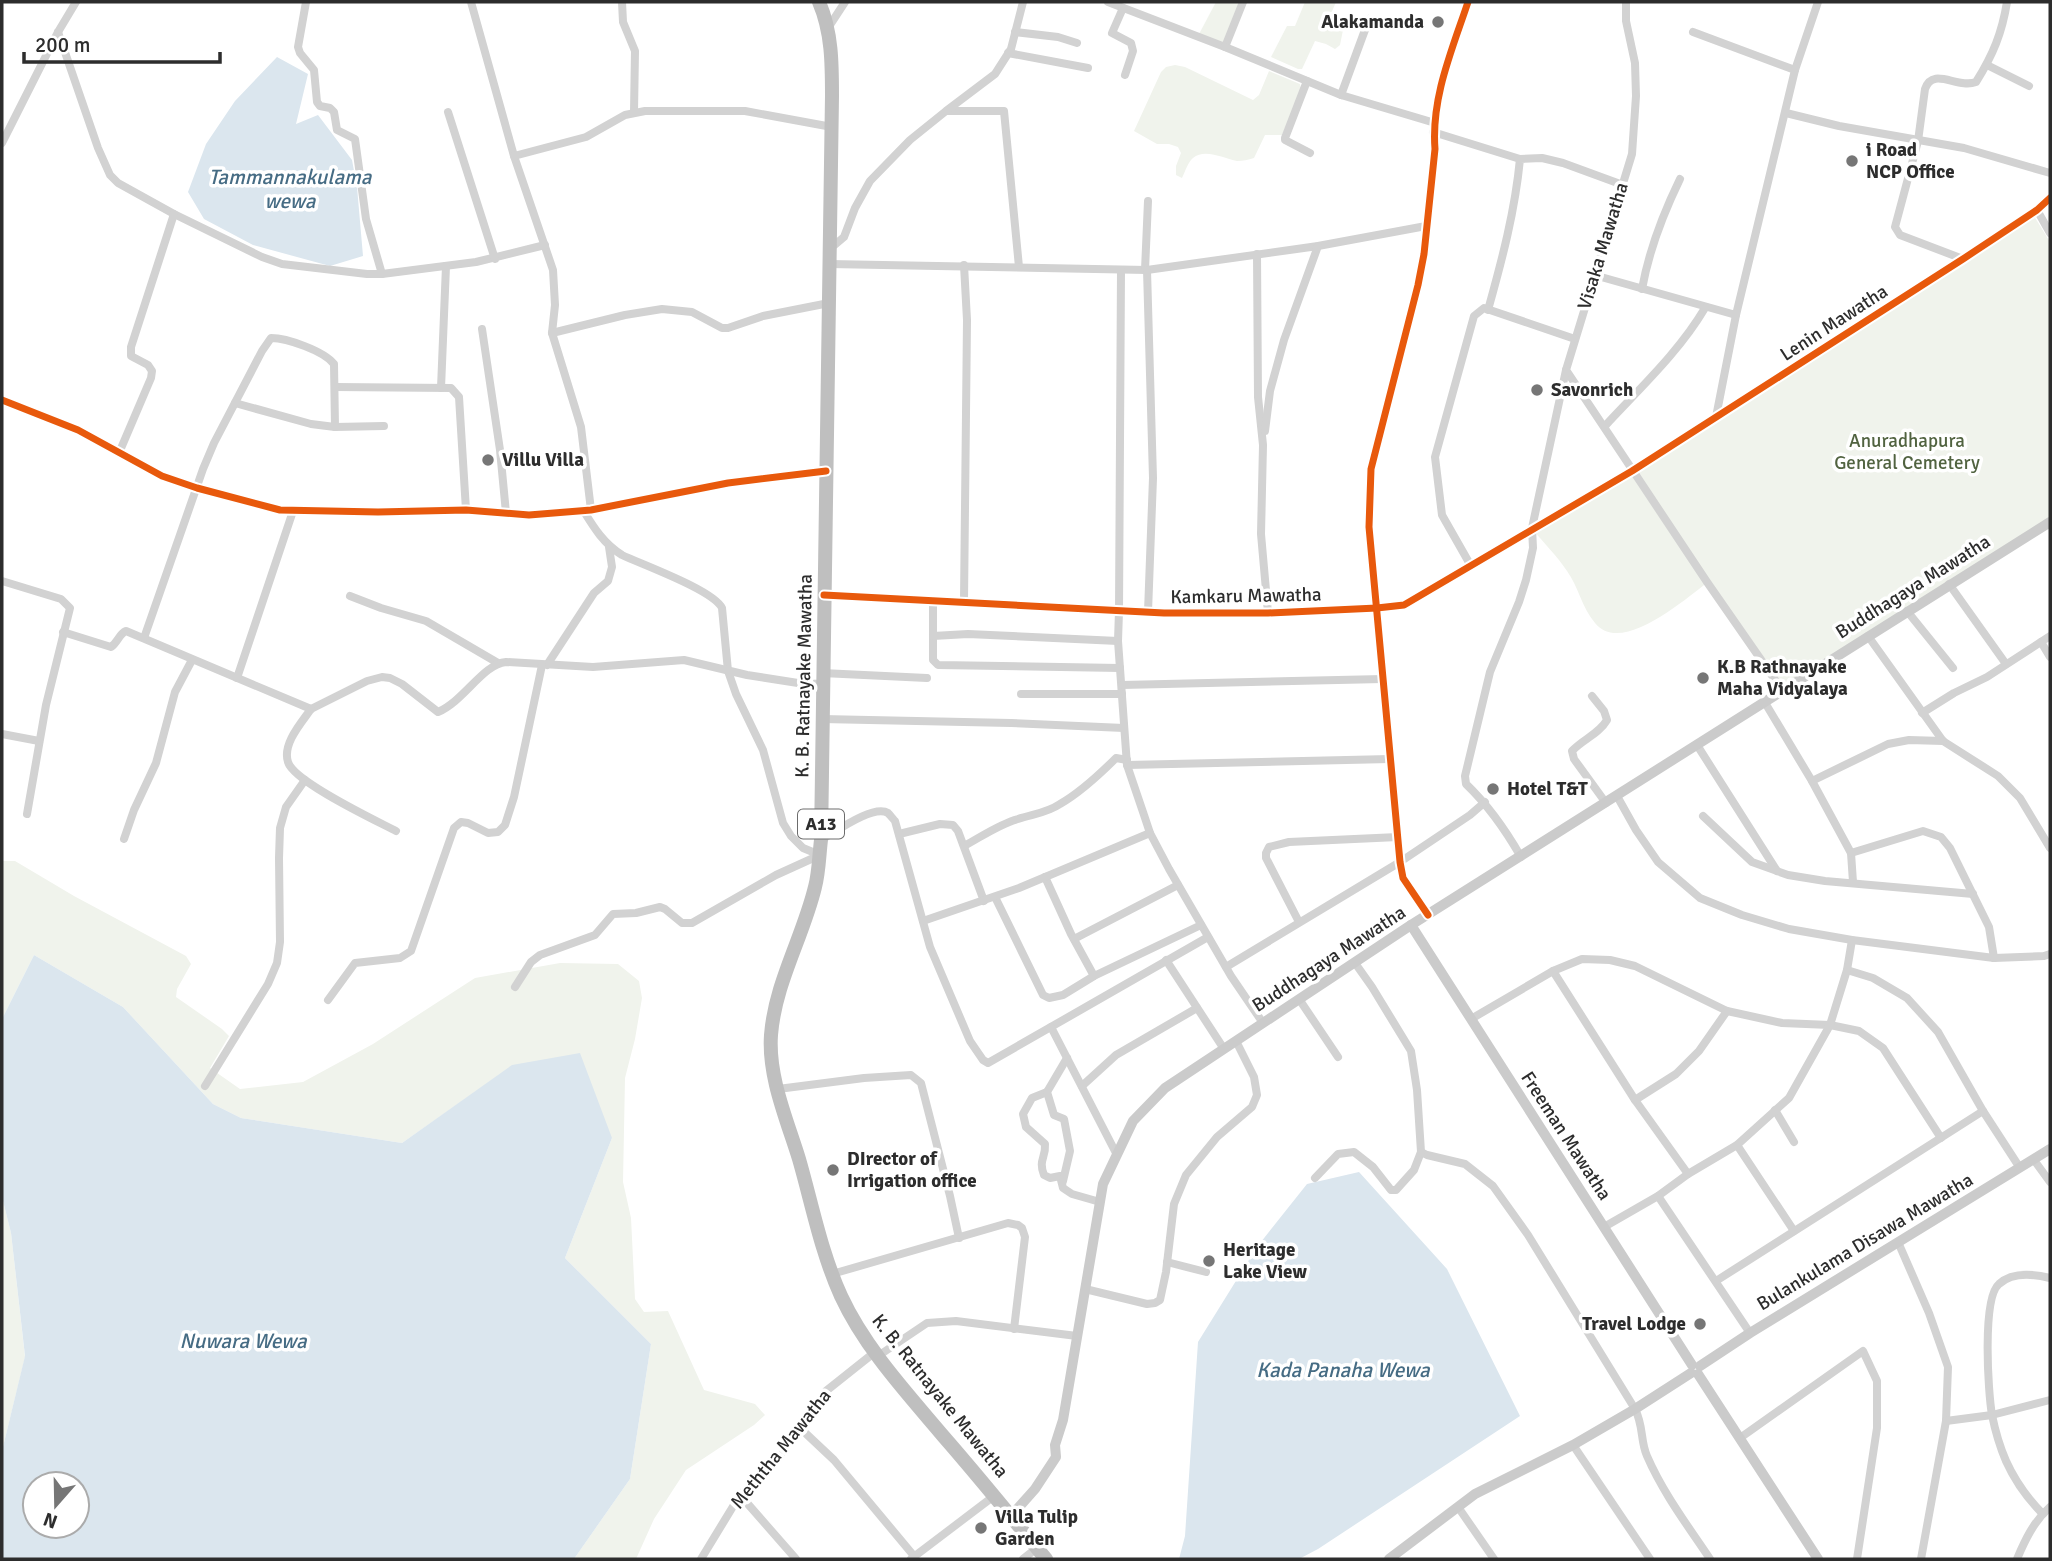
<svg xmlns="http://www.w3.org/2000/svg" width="2052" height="1561" viewBox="0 0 2052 1561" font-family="Signika,sans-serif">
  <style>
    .green { fill: #f0f3ec }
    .water { fill: #dbe6ee; fill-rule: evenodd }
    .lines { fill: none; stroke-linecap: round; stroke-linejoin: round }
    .street { stroke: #d2d2d2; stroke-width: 8 }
    .secondary { stroke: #cbcbcb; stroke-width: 10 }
    .highway { stroke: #bfbfbf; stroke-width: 14 }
    .cycleway-casing { stroke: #fff; stroke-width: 11 }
    .cycleway { stroke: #e8590c; stroke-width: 7 }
    .poi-dot { fill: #767676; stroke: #fff; stroke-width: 2.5 }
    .labels { text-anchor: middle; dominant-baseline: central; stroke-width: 7; stroke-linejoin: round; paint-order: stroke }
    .shield { fill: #fff; stroke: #6c6c6c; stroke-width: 2 }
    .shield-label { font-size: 18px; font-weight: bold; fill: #2d2d2d }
    .poi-label { font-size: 19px; font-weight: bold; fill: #2d2d2d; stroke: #fff; text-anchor: start }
    .street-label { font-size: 19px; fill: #2d2d2d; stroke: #fff }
    .park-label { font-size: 19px; fill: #516340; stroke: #fff }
    .water-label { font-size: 21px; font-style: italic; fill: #466c84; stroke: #fff }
  </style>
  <rect width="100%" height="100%" fill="#fff"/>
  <g class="green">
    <path d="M 1216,2 L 1244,2 L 1227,48 L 1198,36 Z"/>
    <path d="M 1305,2 L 1336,2 L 1330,16 L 1332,23 L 1343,30 L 1340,45 L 1335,49 L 1326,44 L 1315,41 L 1302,69 L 1298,69 L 1271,57 L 1287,26 L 1295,26 Z"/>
    <path d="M 1175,65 L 1185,67 L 1253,100 L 1259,95 L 1269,71 L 1300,84 L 1301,91 L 1282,135 L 1265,135 L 1254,158 C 1248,160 1243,161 1237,161 C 1225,159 1205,148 1193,158 C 1188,162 1185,172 1182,178 L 1176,175 L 1176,166 L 1181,153 L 1178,147 L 1169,144 L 1157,144 L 1134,131 L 1161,72 L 1166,67 Z"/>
    <path d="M 2031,211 L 2050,242 L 2050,522 L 1782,690 L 1707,583 C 1685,599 1621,656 1595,623 C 1582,608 1578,586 1567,571 C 1557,556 1544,543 1532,529 L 1632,469 Z"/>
    <path d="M 2,861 L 15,861 L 74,896 L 186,956 L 191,964 L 177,989 L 176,997 L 222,1029 L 229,1036 L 210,1068 L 240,1089 L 303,1082 L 373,1044 L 475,978 L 560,963 L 618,964 L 639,981 L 642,998 L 635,1039 L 625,1078 L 623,1182 L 631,1218 L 635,1299 L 644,1312 L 668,1311 L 704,1390 L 755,1404 L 765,1415 L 754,1425 L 686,1470 L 654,1519 L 636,1559 L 574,1559 L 630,1479 L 651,1344 L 565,1258 L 612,1138 L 512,1066 L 402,1143 L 241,1118 L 213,1104 L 123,1007 L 34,955 L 2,1019 Z"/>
    <path d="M 2,1197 L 11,1233 L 25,1357 L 2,1451 Z"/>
  </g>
  <g class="water">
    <path d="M 277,57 L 308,74 L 296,124 L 318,115 L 352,160 L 357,187 L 363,256 L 330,266 L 253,245 L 204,219 L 188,192 L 206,144 L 235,101 Z"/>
    <path d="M 34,955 L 123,1007 L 213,1104 L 241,1118 L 402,1143 L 512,1065 L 580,1053 L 612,1138 L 565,1258 L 651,1344 L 630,1479 L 574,1559 L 2,1559 L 2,1451 L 25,1356 L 11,1233 L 2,1197 L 2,1019 ZM 35,1484 L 77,1484 L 77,1526 L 35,1526 Z"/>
    <path d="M 1359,1172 L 1447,1269 L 1520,1416 L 1318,1549 L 1299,1559 L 1179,1559 L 1185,1536 L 1198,1342 L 1257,1247 L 1307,1184 Z"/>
  </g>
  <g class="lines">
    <g class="street">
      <path d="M 306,2 L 298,47 L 300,53 L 314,70 L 317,102 L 320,106 L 330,108 L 334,112 L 337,130 L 355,139 L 366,219 L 382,274"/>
      <path d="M 471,2 L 514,156 L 553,270 L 555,305 L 552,333 L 581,427 L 591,510"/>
      <path d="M 622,2 L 623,22 L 635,51 L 634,112"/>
      <path d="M 1108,2 L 1225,47 L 1243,2"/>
      <path d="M 1626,2 L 1626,21 L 1635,63 L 1636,96 L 1632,154 L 1566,370 L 1707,582 L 1782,690"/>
      <path d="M 1123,8 L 1112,33 L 1131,43 L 1133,51 L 1125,75"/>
      <path d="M 828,28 L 845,2"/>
      <path d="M 58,32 L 98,148 L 110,175 L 118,183 L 174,214 L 262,257 L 282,264 L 367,274 L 382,274 L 476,262 L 545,245"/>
      <path d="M 1015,32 L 1058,37 L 1077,43"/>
      <path d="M 1693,32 L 1795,70"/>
      <path d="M 1225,47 L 1341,95 L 1435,123"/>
      <path d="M 1008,53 L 1088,68"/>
      <path d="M 1987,65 L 2029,86"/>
      <path d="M 1307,81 L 1285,138 L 1285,140 L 1310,153"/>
      <path d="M 1341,95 L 1369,19"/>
      <path d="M 947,111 L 1004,111 L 1019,267"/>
      <path d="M 448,112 L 495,259"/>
      <path d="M 1786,113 L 1839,126 L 1964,148 L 2050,173"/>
      <path d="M 1433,132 L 1520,159"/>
      <path d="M 2,143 L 58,32 L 76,2"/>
      <path d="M 514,156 L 586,137 L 625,115 L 645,111 L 745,111 L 832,127"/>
      <path d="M 2037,210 L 2050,233"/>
      <path d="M 831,248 L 844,237 L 855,208 L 870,181 L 910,140 L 946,111 L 995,74 L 1011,49 L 1023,2"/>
      <path d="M 1257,254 L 1258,397 L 1263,445 L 1261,534 L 1268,613"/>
      <path d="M 1963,259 L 1900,235 L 1895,227 L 1918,141 L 1925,89 C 1933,66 1957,89 1976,82 C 1993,55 2002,33 2007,2"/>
      <path d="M 829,264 L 1147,270 L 1318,246 L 1426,226"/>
      <path d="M 964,265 L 967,320 L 964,601"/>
      <path d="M 1121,270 L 1119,611 L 1118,641 L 1127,765 L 1144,815 L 1150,833 L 1169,869 L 1231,976 L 1263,1023"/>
      <path d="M 1145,270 L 1148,201"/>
      <path d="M 1147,270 L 1153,478 L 1148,612"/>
      <path d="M 1594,275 L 1736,315"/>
      <path d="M 1642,289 C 1649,250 1663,214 1680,179"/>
      <path d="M 1488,310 C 1502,260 1515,211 1520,159 L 1542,158 L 1563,163 L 1623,185"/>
      <path d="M 482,329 L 500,450 L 506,513"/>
      <path d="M 552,333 L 625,315 L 662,309 L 692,312 L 722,328 L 728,328 L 763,316 L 829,303"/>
      <path d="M 335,387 L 451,388 L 459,397 L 466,510"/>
      <path d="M 441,388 L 446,266"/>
      <path d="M 2,400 L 78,430 L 162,476 L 197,488 L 280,510 L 378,512 L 466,510 L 529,515 L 591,510 L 728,483 L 826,471"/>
      <path d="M 235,403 L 311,424 L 335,427 L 384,426"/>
      <path d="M 1716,417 L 1736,315 L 1795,70 L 1818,2"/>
      <path d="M 1605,426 C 1640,388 1679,352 1705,308"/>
      <path d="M 1265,431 L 1270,391 L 1284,340 L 1318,246"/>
      <path d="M 119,453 L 151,378 L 152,371 L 148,365 L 131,356 L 131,347 L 174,214"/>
      <path d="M 583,510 C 594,528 604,544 622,555 C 643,565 713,590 722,608 L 728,671 L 736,694 L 763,750 L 783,823 L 791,836 L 803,848 L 820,855"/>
      <path d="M 1471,566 L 1442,515 L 1435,457 L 1474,316 L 1484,308 L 1575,339"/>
      <path d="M 2,581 L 61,599 L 70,608 L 46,705 L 27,814"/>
      <path d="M 1949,584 L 2006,664"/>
      <path d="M 824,595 L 1164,613 L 1268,613 L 1377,608 L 1404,605 L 1632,471 L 1963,259 L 2037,210 L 2050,198"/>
      <path d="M 350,596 L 381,608 L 426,621 L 498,663"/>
      <path d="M 933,600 L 933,660 L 938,665 L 1120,668"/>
      <path d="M 1907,611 L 1953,668"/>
      <path d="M 63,632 L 111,647 C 118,642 119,634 126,631 L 311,709"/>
      <path d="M 933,636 L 968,634 L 1118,641"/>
      <path d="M 1868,636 L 1943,741 L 1998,776 L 2020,798 L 2050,848"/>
      <path d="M 144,638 L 203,469 L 214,443 L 262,351 L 271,338 C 287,338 324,351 334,364 L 335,427"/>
      <path d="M 2041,642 L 2050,657"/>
      <path d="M 547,665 L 594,593 L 608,581 L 612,567 L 609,547"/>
      <path d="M 822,673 L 927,678"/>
      <path d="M 237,678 L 293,511"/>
      <path d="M 1122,685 L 1383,679"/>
      <path d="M 1021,694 L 1122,694"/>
      <path d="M 1592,696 L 1604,711 L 1607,720 C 1599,734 1583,739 1572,751 L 1574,759 L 1606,803"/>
      <path d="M 1764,701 L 1812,781 L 1851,853 L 1853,882"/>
      <path d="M 311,709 L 367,681 L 382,677 L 390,678 L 402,684 L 438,712 C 464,701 483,664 506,662 L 593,667 L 684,660 L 747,675 L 798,683 L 822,684"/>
      <path d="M 311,709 C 302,722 282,744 288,762 C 294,782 375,820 396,831"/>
      <path d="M 1922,713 L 1954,693 L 1987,677 L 2050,636"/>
      <path d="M 822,719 L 1011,723 L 1124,728"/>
      <path d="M 2,734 L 39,741"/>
      <path d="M 1697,745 L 1777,871"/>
      <path d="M 1127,765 L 1390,759"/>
      <path d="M 1812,781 L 1888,744 L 1909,740 L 1943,741"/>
      <path d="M 1617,796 L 1636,830 L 1658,862 L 1700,898 L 1742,915 L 1789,929 L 1852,940 L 1994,958 L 2044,956 L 2050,954"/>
      <path d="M 1703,816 L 1752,862 L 1788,875 L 1825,881 L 1973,894"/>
      <path d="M 899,834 L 940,824 L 953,825 L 958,831 L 984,901"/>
      <path d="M 124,839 L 134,810 L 156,763 L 175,692 L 192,660"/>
      <path d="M 821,840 C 834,833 873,804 888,813 C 889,814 894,820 895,821 L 930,947 L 970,1041 L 983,1060 L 988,1063 L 1208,937"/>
      <path d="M 964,846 C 981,837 999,824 1018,819 C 1033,814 1047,813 1060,804 C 1081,792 1099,775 1116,758 L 1127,760"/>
      <path d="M 1851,853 L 1923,831 L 1941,837 L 1950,848 L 1989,927 L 1994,958"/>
      <path d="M 1521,857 C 1505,829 1489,806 1466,784 L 1465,776 L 1490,672 L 1519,602 L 1526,580 L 1533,548 L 1532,528 L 1566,370"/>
      <path d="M 1045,877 L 1071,934 L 1094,976"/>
      <path d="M 995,897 L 1043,995 L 1049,998 L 1063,995 L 1094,976 L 1201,925"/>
      <path d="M 1428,915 L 1403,878 L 1400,862 L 1369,527 L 1371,469 L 1418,285 L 1424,254 L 1435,149 C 1431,98 1452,50 1468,2"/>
      <path d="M 923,921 L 1019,888 L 1150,833"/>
      <path d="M 1299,922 L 1266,858 L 1266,853 L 1269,847 L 1289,842 L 1398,837"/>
      <path d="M 1074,939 L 1178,885"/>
      <path d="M 1166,960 L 1224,1049"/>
      <path d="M 1355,963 L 1372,987 L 1411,1051 L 1417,1090 L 1421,1152 L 1427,1155 L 1465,1164 L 1493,1186 L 1528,1235 L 1635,1409 C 1644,1427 1640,1440 1647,1456 C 1663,1493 1688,1526 1710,1559"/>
      <path d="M 1226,967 L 1400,862 L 1470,815 L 1485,802"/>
      <path d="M 1847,970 L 1873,978 L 1907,998 L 1938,1032 L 1983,1111 L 2020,1168"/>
      <path d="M 1553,971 L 1635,1100 L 1688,1174"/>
      <path d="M 515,987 L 531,962 L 540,955 L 595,935 L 613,914 L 636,913 L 660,907 L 665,909 L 682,923 L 692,923 L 776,875 L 820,855"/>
      <path d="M 1299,999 L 1338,1057"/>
      <path d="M 328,1000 L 355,963 L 400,958 L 411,951 L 454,828 L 461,822 L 468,823 L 488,833 L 498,832 L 505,825 L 514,797 L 542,665"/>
      <path d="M 1471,1019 L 1553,971 L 1582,959 L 1610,960 L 1635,966 L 1727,1011 L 1782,1023 L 1830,1025 L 1859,1031 L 1883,1048 L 1941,1138"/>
      <path d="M 1051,1027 L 1117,1155"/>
      <path d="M 205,1086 L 268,984 L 277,963 L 280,942 L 279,858 L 280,828 L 286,807 L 305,780"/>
      <path d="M 1082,1086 L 1116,1055 L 1197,1008"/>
      <path d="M 778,1089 L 864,1078 L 911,1075 L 921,1083 L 950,1196 L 959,1238"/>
      <path d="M 1047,1092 L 1032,1098 L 1023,1114 L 1026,1127 L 1045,1144 C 1046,1158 1038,1160 1044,1175 L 1050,1178 L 1060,1176 L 1063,1188 L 1072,1194 L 1100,1202"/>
      <path d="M 1635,1100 L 1676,1074 L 1699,1051 L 1727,1011"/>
      <path d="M 1775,1110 L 1794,1142"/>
      <path d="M 1737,1145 L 1794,1231"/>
      <path d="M 2034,1160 L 2050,1182"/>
      <path d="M 1315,1178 L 1338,1154 L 1354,1152 L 1373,1167 L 1391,1190 L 1396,1190 L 1414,1170 L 1421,1152"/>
      <path d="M 1063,1181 L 1070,1151 L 1064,1119 L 1054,1115 L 1047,1092 L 1067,1058"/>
      <path d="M 1658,1196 L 1750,1333"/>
      <path d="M 1604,1227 L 1658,1196 L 1688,1174 L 1737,1145 L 1789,1098 L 1830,1025 L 1847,970 L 1852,940"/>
      <path d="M 1898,1242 L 1929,1313 L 1948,1367 L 1946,1421 L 1921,1559"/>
      <path d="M 1167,1262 L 1206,1272"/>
      <path d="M 832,1274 L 1008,1223 L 1018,1225 L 1022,1228 L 1025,1237 L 1014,1329"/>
      <path d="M 1716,1281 L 1983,1111"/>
      <path d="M 1085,1289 L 1147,1304 L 1155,1303 L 1160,1300 L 1166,1272 L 1174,1204 L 1186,1175 L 1217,1137 L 1252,1107 L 1257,1095 L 1254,1077 L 1236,1041"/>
      <path d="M 878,1356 L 927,1323 L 956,1321 L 1077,1336"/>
      <path d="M 1946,1421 L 1992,1415 L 2050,1400"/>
      <path d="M 800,1428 L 834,1460 L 914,1556"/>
      <path d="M 1740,1438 L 1863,1351 L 1877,1381 L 1877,1428 L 1857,1559"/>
      <path d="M 1573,1445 L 1650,1559"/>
      <path d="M 740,1495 L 796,1559"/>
      <path d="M 1458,1507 L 1494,1559"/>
      <path d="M 2043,1514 C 2028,1499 2015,1481 2006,1461 C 2000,1447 1995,1430 1992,1415 C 1988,1392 1982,1298 1999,1284 C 2013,1271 2034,1274 2050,1278"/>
      <path d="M 701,1559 L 740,1495 L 784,1451 L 826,1391 L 875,1352"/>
      <path d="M 911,1559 L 994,1496"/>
      <path d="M 1023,1559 L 1037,1548"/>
      <path d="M 2017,1559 C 2025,1540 2034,1521 2050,1507"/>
    </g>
    <g class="secondary">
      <path d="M 1411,925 L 1692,1365"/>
      <path d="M 1700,1366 L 1750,1333 L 2050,1149"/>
      <path d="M 1698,1374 L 1818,1559"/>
      <path d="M 1011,1516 L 1035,1489 L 1056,1457 L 1055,1445 L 1063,1420 L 1103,1184 L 1133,1121 L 1165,1088 L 1411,925 L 2050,522"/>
      <path d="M 1389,1559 L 1475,1494 L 1573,1445 L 1635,1409 L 1691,1373"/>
    </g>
    <path class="highway" d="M 819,2 C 832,32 832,64 832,96 L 821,840 C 819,856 819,872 815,887 C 803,937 775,983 771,1035 C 768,1077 787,1120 799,1159 C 812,1204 821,1252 841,1296 C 865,1348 907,1393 944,1437 C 979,1477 1012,1518 1046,1559"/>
    <g class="cycleway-casing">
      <g id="cycleway">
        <path d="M 2,400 L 78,430 L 162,476 L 197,488 L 280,510 L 378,512 L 466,510 L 529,515 L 591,510 L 728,483 L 826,471"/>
        <path d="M 824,595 L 1164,613 L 1268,613 L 1377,608 L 1404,605 L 1632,471 L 1963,259 L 2037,210 L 2050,198"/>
        <path d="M 1428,915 L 1403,878 L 1400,862 L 1369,527 L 1371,469 L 1418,285 L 1424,254 L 1435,149 C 1431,98 1452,50 1468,2"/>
      </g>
    </g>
    <use href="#cycleway" class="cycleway"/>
  </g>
  <g class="poi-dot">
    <circle cx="1438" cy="22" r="7"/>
    <circle cx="1852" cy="161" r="7"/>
    <circle cx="1537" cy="390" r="7"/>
    <circle cx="488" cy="460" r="7"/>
    <circle cx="1703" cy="678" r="7"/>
    <circle cx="1493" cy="789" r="7"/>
    <circle cx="833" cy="1170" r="7"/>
    <circle cx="1209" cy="1261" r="7"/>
    <circle cx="1700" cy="1324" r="7"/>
    <circle cx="981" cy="1528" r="7"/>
  </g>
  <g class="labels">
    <rect class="shield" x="798" y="809.5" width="46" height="29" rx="5"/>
    <g class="shield-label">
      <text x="821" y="824">A13</text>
    </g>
    <g class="poi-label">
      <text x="1424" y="22" text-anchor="end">Alakamanda</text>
      <text x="1866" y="150">i Road<tspan x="1866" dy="22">NCP Office</tspan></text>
      <text x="1551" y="390">Savonrich</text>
      <text x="502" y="460">Villu Villa</text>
      <text x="1717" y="667">K.B Rathnayake<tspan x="1717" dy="22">Maha Vidyalaya</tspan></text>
      <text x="1507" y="789">Hotel T&amp;T</text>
      <text x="847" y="1159">DIrector of<tspan x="847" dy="22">Irrigation office</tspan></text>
      <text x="1223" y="1250">Heritage<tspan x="1223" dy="22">Lake View</tspan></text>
      <text x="1686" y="1324" text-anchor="end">Travel Lodge</text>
      <text x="995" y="1517">Villa Tulip<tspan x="995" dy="22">Garden</tspan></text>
    </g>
    <g class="street-label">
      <text transform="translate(1603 246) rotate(-73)">Visaka Mawatha</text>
      <text transform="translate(1834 323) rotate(-33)">Lenin Mawatha</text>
      <text transform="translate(1913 587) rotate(-32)">Buddhagaya Mawatha</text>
      <text transform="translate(1246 596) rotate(-1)">Kamkaru Mawatha</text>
      <text transform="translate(804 676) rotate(-89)">K. B. Ratnayake Mawatha</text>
      <text transform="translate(1329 959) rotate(-33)">Buddhagaya Mawatha</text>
      <text transform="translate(1566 1136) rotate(57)">Freeman Mawatha</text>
      <text transform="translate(1865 1242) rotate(-31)">Bulankulama Disawa Mawatha</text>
      <text transform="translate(940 1396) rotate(51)">K. B. Ratnayake Mawatha</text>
      <text transform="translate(781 1449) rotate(-51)">Meththa Mawatha</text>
    </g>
    <g class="park-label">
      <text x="1907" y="441">Anuradhapura<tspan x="1907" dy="22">General Cemetery</tspan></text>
    </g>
    <g class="water-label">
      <text x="290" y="177">Tammannakulama<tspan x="290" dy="24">wewa</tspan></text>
      <text x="243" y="1341">Nuwara Wewa</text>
      <text x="1343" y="1370">Kada Panaha Wewa</text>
    </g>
  </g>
  <rect width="2052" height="1561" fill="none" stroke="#2d2d2d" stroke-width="7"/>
  <g transform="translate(56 1505) rotate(200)"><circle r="33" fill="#ffffff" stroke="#ababab" stroke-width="2"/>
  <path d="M0-5L12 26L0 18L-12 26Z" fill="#767676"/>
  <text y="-10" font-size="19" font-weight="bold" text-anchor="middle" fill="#2d2d2d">N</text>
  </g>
  <path d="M24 52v10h196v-10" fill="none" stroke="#2d2d2d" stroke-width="3.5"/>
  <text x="35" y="52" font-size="21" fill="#2d2d2d" stroke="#ffffff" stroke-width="5" paint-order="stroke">200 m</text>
</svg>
